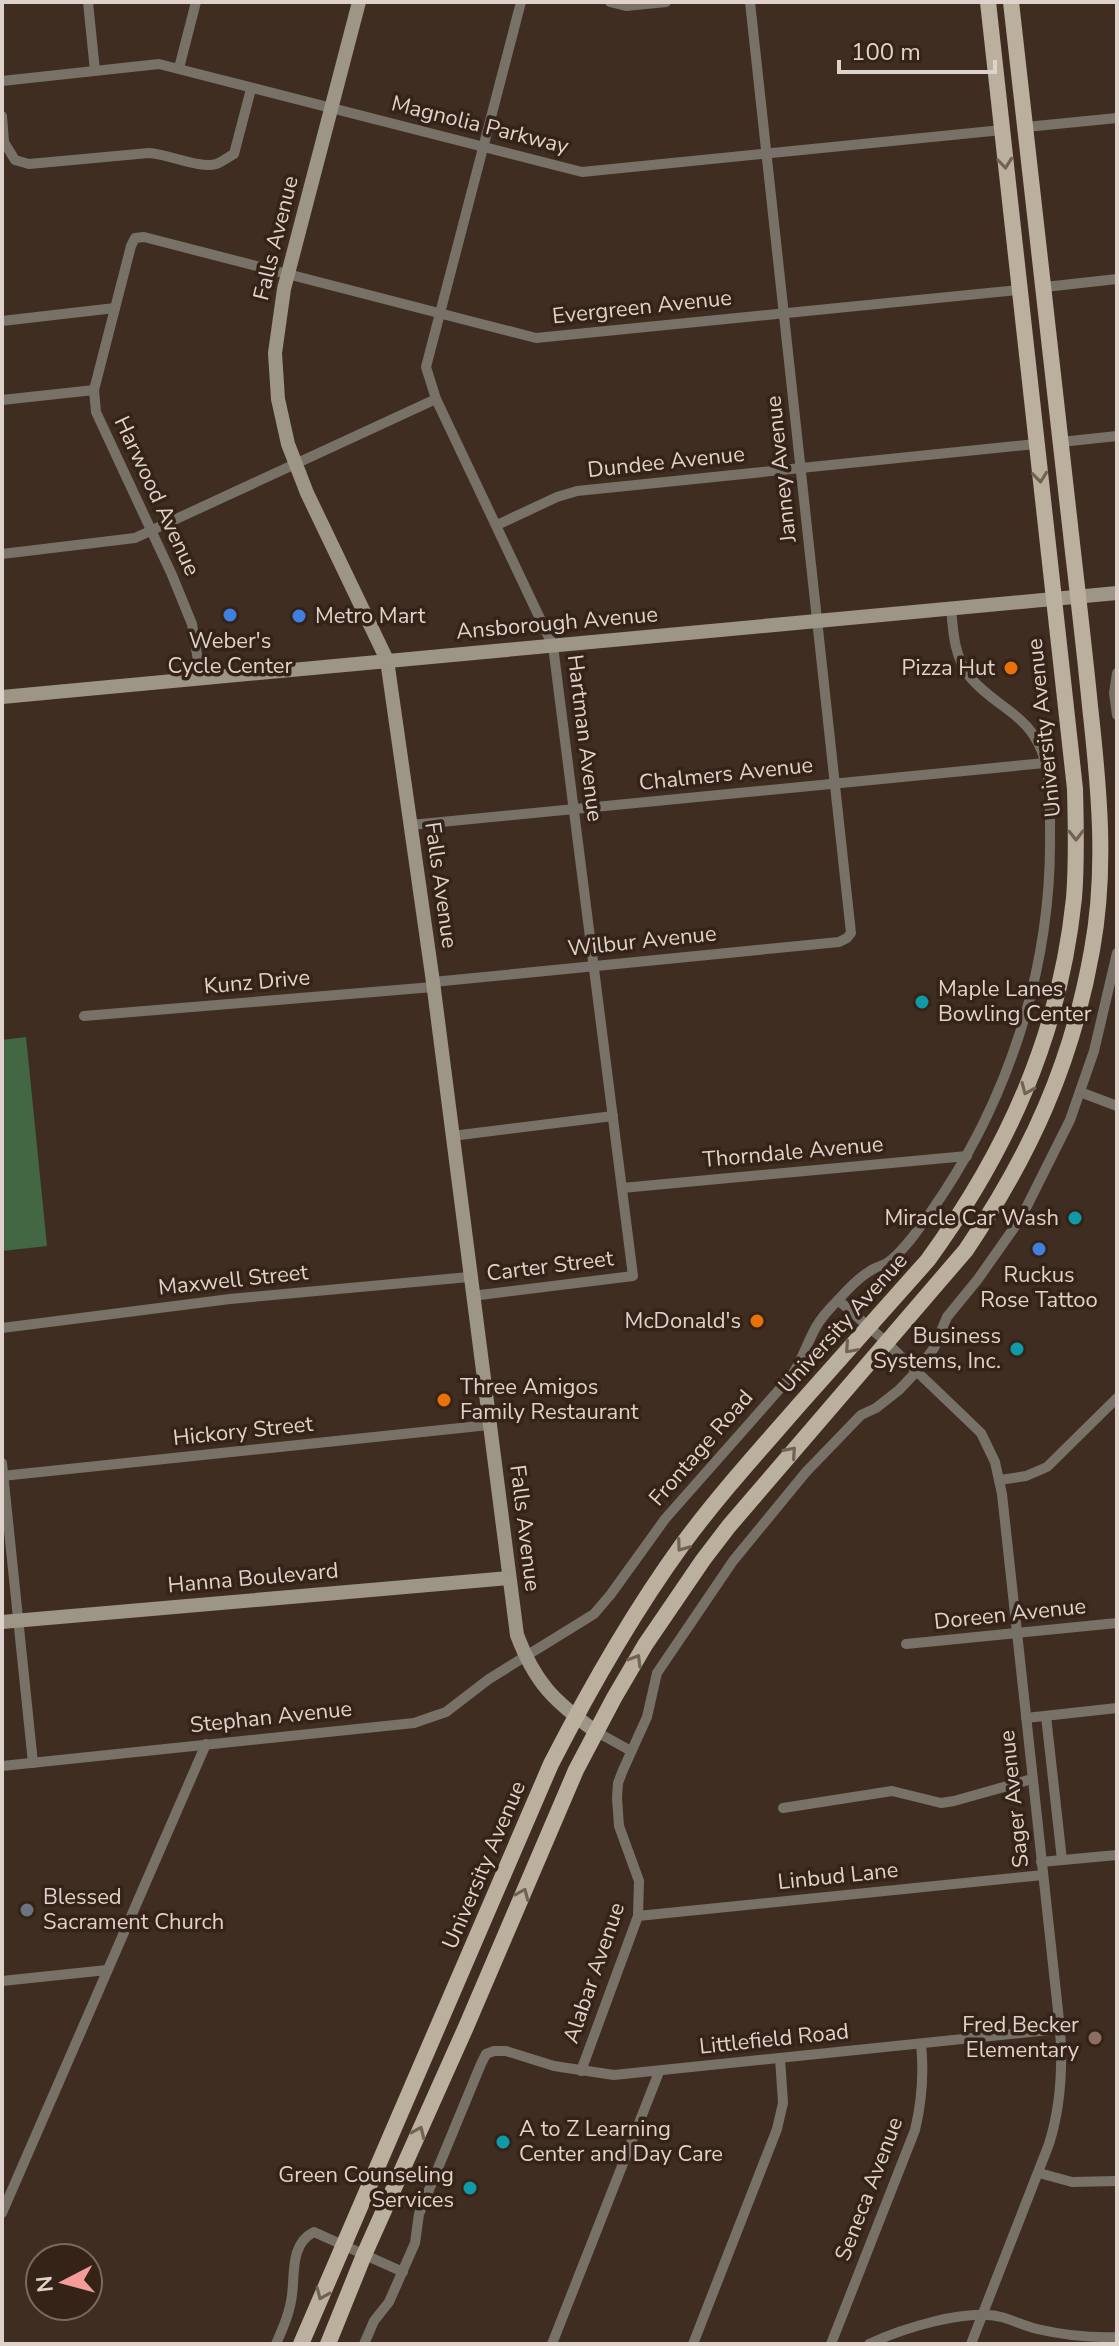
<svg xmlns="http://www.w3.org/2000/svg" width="1119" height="2346" viewBox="0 0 1119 2346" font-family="'Nunito Sans',sans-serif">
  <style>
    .green { fill: #426742 }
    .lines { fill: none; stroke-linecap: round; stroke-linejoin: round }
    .street { stroke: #777168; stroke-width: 10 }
    .secondary { stroke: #9d9586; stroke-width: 14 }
    .primary { stroke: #bbb09d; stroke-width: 16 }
    .oneway { stroke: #716254 }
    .shop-dot { fill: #3f7fe0; stroke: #352318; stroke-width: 3 }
    .food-dot { fill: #e8710a; stroke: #352318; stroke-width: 3 }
    .culture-dot { fill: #0f9aa8; stroke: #352318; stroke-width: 3 }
    .worship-dot { fill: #6b7280; stroke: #352318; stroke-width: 3 }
    .education-dot { fill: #8d6e63; stroke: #352318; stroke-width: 3 }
    .labels { text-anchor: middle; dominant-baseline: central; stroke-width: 7; stroke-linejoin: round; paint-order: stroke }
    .street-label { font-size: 22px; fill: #ded2ca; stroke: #352318 }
    .poi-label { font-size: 22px; fill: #ded2ca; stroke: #352318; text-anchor: end }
  </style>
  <rect width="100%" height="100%" fill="#402d22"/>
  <path class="green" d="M 26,1037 L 47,1246 L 2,1251 L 2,1040 Z"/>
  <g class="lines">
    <g class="street">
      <path d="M 88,2 L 95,71"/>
      <path d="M 610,2 L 626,6 L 666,2"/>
      <path d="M 179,68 L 196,2"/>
      <path d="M 2,81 L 159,64 L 582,172 L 1002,130"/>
      <path d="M 2,116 L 4,142 L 15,160 L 29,164 L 149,153 C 168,154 200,169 216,164 C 222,162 228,157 234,154 L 251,89"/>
      <path d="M 1026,127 L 1117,118"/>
      <path d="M 1045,287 L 1117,279"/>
      <path d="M 2,321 L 115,308"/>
      <path d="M 2,400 L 94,390"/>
      <path d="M 1061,442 L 1117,436"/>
      <path d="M 497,525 L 557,497 L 577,491 L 1036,444"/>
      <path d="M 2,554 L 135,538 L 436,399"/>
      <path d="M 1117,673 L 1114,693 L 1117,715"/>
      <path d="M 201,679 L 192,624 L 172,575 L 96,412 L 94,390 L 131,246 L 135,238 L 144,237 L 536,338 L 1019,290"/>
      <path d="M 411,825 L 1045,763"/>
      <path d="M 433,982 L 839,942 L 847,938 L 851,933 L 750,2"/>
      <path d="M 84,1016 L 433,987"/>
      <path d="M 1080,1092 L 1117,1106"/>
      <path d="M 452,1136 L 613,1116"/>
      <path d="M 622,1188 L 967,1156"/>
      <path d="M 472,1296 L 633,1276 L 553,646 L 436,399 L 426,367 L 521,2"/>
      <path d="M 838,1300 L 885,1341 L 981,1433 L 995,1462 L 1002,1494 L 1060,2029 C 1063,2069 1061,2106 1049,2144 L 971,2344"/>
      <path d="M 2,1328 L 230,1299 L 469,1277"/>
      <path d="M 2,1463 L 33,1763"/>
      <path d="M 2,1476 L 489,1425"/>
      <path d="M 1000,1480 L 1026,1476 L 1047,1467 L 1117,1398"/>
      <path d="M 906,1644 L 1117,1623"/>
      <path d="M 1046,1716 L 1062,1860"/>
      <path d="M 1026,1718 L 1117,1708"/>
      <path d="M 595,1731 L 631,1751"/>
      <path d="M 2,1766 L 414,1723 L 446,1712 L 489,1679 L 594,1614 L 611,1594 L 665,1519 L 792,1375 C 802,1360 807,1343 816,1327 C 822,1316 830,1308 839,1299 C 848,1289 858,1278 870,1271 C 875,1267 882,1266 887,1263 C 903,1252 919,1229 930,1213 C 1008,1103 1052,968 1050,833 C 1050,810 1051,783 1045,761 C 1032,713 996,709 970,677 C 954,657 953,631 951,607"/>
      <path d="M 783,1808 L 892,1791 L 941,1803 L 954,1801 L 1032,1779"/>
      <path d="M 1041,1862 L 1117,1855"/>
      <path d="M 638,1916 L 1043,1875"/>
      <path d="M 2,1981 L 107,1970"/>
      <path d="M 581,2071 L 638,1916 L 639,1881 L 619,1826 L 617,1798 L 618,1783 L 623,1770 L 647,1717 L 657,1673 L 733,1561 L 806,1472 L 861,1415 L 876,1408 L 899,1390 L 916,1372 L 934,1348 L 947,1317 L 978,1279 L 1021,1218 L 1070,1120 L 1094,1051 L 1117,953"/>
      <path d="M 1039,2173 L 1072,2182 L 1117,2181"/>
      <path d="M 2,2213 L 206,1744"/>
      <path d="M 276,2344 C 283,2328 290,2312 292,2295 C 295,2273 290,2244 314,2232 L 403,2272"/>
      <path d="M 364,2344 L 374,2321 L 389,2302 L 415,2243 L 419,2214 L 481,2064 L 486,2054 L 494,2051 L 506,2051 L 554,2066 L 614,2075 L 1060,2029"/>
      <path d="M 552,2344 L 659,2072"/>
      <path d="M 693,2344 L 777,2129 L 783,2103 L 780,2058"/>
      <path d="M 831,2344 L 915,2130 C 922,2101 924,2073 921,2044"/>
      <path d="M 869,2344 C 901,2329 966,2308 1001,2317 C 1013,2320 1024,2326 1037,2329 C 1063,2335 1090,2338 1117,2337"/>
    </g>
    <g class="secondary">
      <path d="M 359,2 L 284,289 L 275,353 L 278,399 L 288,444 L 307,493 L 387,660 L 433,982 L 517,1635 C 535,1683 554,1701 595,1731"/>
      <path d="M 2,697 L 1117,593"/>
      <path d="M 2,1622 L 509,1578"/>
    </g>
    <g class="primary">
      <path d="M 301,2344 L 551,1764 C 590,1688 632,1614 682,1545 C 718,1496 759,1451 799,1405 C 842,1357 885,1309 928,1260 C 1008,1150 1060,1034 1074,898 C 1077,862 1076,825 1075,789 L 988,2"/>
      <path d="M 328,2344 L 364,2255 L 466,2027 L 576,1770 L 614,1698 L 645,1645 L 703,1560 L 729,1526 L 966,1250 C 1030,1155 1072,1064 1092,950 C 1107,869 1099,787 1090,706 C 1085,655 1079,604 1073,552 C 1052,369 1032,185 1011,2"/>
    </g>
  </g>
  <defs><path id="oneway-chevron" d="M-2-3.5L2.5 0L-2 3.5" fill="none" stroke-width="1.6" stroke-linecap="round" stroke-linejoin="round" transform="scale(2)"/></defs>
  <g class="oneway">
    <use href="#oneway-chevron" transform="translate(1005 163) rotate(84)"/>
    <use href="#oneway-chevron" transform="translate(1040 477) rotate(84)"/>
    <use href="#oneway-chevron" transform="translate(1076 835) rotate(89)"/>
    <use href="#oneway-chevron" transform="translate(1027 1089) rotate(113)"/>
    <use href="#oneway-chevron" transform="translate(850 1348) rotate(132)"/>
    <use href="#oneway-chevron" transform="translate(791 1452) rotate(-49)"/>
    <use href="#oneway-chevron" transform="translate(682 1546) rotate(126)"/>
    <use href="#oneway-chevron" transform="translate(636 1660) rotate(-59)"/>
    <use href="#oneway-chevron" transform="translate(523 1894) rotate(-67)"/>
    <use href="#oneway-chevron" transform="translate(419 2132) rotate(-66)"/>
    <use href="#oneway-chevron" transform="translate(322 2294) rotate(113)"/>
  </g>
  <g class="shop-dot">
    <circle cx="230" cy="615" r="8"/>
    <circle cx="299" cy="616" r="8"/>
    <circle cx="1039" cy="1249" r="8"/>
  </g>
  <g class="food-dot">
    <circle cx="1011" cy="668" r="8"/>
    <circle cx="757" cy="1321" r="8"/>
    <circle cx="444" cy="1400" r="8"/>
  </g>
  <g class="culture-dot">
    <circle cx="922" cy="1002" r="8"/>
    <circle cx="1075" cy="1218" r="8"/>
    <circle cx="1017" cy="1349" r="8"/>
    <circle cx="503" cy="2142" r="8"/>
    <circle cx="470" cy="2188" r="8"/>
  </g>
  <circle class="worship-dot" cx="27" cy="1910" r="8"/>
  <circle class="education-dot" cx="1095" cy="2038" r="8"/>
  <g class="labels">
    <g class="street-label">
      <text transform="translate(480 125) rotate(14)">Magnolia Parkway</text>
      <text transform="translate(276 238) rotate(-76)">Falls Avenue</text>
      <text transform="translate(642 307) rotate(-6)">Evergreen Avenue</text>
      <text transform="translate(666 462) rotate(-6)">Dundee Avenue</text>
      <text transform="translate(781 469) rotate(-96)">Janney Avenue</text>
      <text transform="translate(157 496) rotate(65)">Harwood Avenue</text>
      <text transform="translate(557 623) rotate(-5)">Ansborough Avenue</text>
      <text transform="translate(1044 728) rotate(-96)">University Avenue</text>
      <text transform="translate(585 738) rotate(83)">Hartman Avenue</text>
      <text transform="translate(726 774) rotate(-6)">Chalmers Avenue</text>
      <text transform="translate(441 885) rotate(82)">Falls Avenue</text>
      <text transform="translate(642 941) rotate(-6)">Wilbur Avenue</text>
      <text transform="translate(257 982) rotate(-5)">Kunz Drive</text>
      <text transform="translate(793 1152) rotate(-5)">Thorndale Avenue</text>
      <text transform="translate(550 1266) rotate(-7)">Carter Street</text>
      <text transform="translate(233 1280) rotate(-6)">Maxwell Street</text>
      <text transform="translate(843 1323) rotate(-48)">University Avenue</text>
      <text transform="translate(243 1431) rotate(-6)">Hickory Street</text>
      <text transform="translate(701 1448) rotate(-49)">Frontage Road</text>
      <text transform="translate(525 1528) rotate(83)">Falls Avenue</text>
      <text transform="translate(253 1578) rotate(-5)">Hanna Boulevard</text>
      <text transform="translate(1010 1614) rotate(-6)">Doreen Avenue</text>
      <text transform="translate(271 1717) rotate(-6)">Stephan Avenue</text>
      <text transform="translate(1014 1799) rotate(-96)">Sager Avenue</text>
      <text transform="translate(484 1865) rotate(-67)">University Avenue</text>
      <text transform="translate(838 1876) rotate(-6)">Linbud Lane</text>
      <text transform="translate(594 1973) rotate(-71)">Alabar Avenue</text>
      <text transform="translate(774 2039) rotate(-6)">Littlefield Road</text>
      <text transform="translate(869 2189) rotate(-69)">Seneca Avenue</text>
    </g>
    <g class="poi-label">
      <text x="315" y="616" text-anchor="start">Metro Mart</text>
      <text x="230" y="641" text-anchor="middle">Weber's<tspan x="230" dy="25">Cycle Center</tspan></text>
      <text x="995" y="668">Pizza Hut</text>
      <text x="938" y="989" text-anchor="start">Maple Lanes<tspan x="938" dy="25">Bowling Center</tspan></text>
      <text x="1059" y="1218">Miracle Car Wash</text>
      <text x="1039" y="1275" text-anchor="middle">Ruckus<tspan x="1039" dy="25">Rose Tattoo</tspan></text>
      <text x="741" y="1321">McDonald's</text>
      <text x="1001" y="1336">Business<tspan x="1001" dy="25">Systems, Inc.</tspan></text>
      <text x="460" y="1387" text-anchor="start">Three Amigos<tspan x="460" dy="25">Family Restaurant</tspan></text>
      <text x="43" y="1897" text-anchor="start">Blessed<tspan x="43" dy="25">Sacrament Church</tspan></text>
      <text x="1079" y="2025">Fred Becker<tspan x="1079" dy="25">Elementary</tspan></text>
      <text x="519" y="2129" text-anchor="start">A to Z Learning<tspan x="519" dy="25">Center and Day Care</tspan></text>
      <text x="454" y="2175">Green Counseling<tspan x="454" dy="25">Services</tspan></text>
    </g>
  </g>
  <rect width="1119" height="2346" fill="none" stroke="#ded2ca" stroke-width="8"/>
  <g transform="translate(64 2282) rotate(264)"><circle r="38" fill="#352318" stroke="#79695f" stroke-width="2"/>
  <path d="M0-6L14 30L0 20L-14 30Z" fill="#f59b9a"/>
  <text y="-12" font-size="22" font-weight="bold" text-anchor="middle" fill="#ded2ca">N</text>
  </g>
  <path d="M839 60v12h156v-12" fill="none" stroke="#ded2ca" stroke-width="4"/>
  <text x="851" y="60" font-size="24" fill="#ded2ca" stroke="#352318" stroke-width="6" paint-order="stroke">100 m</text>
</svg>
